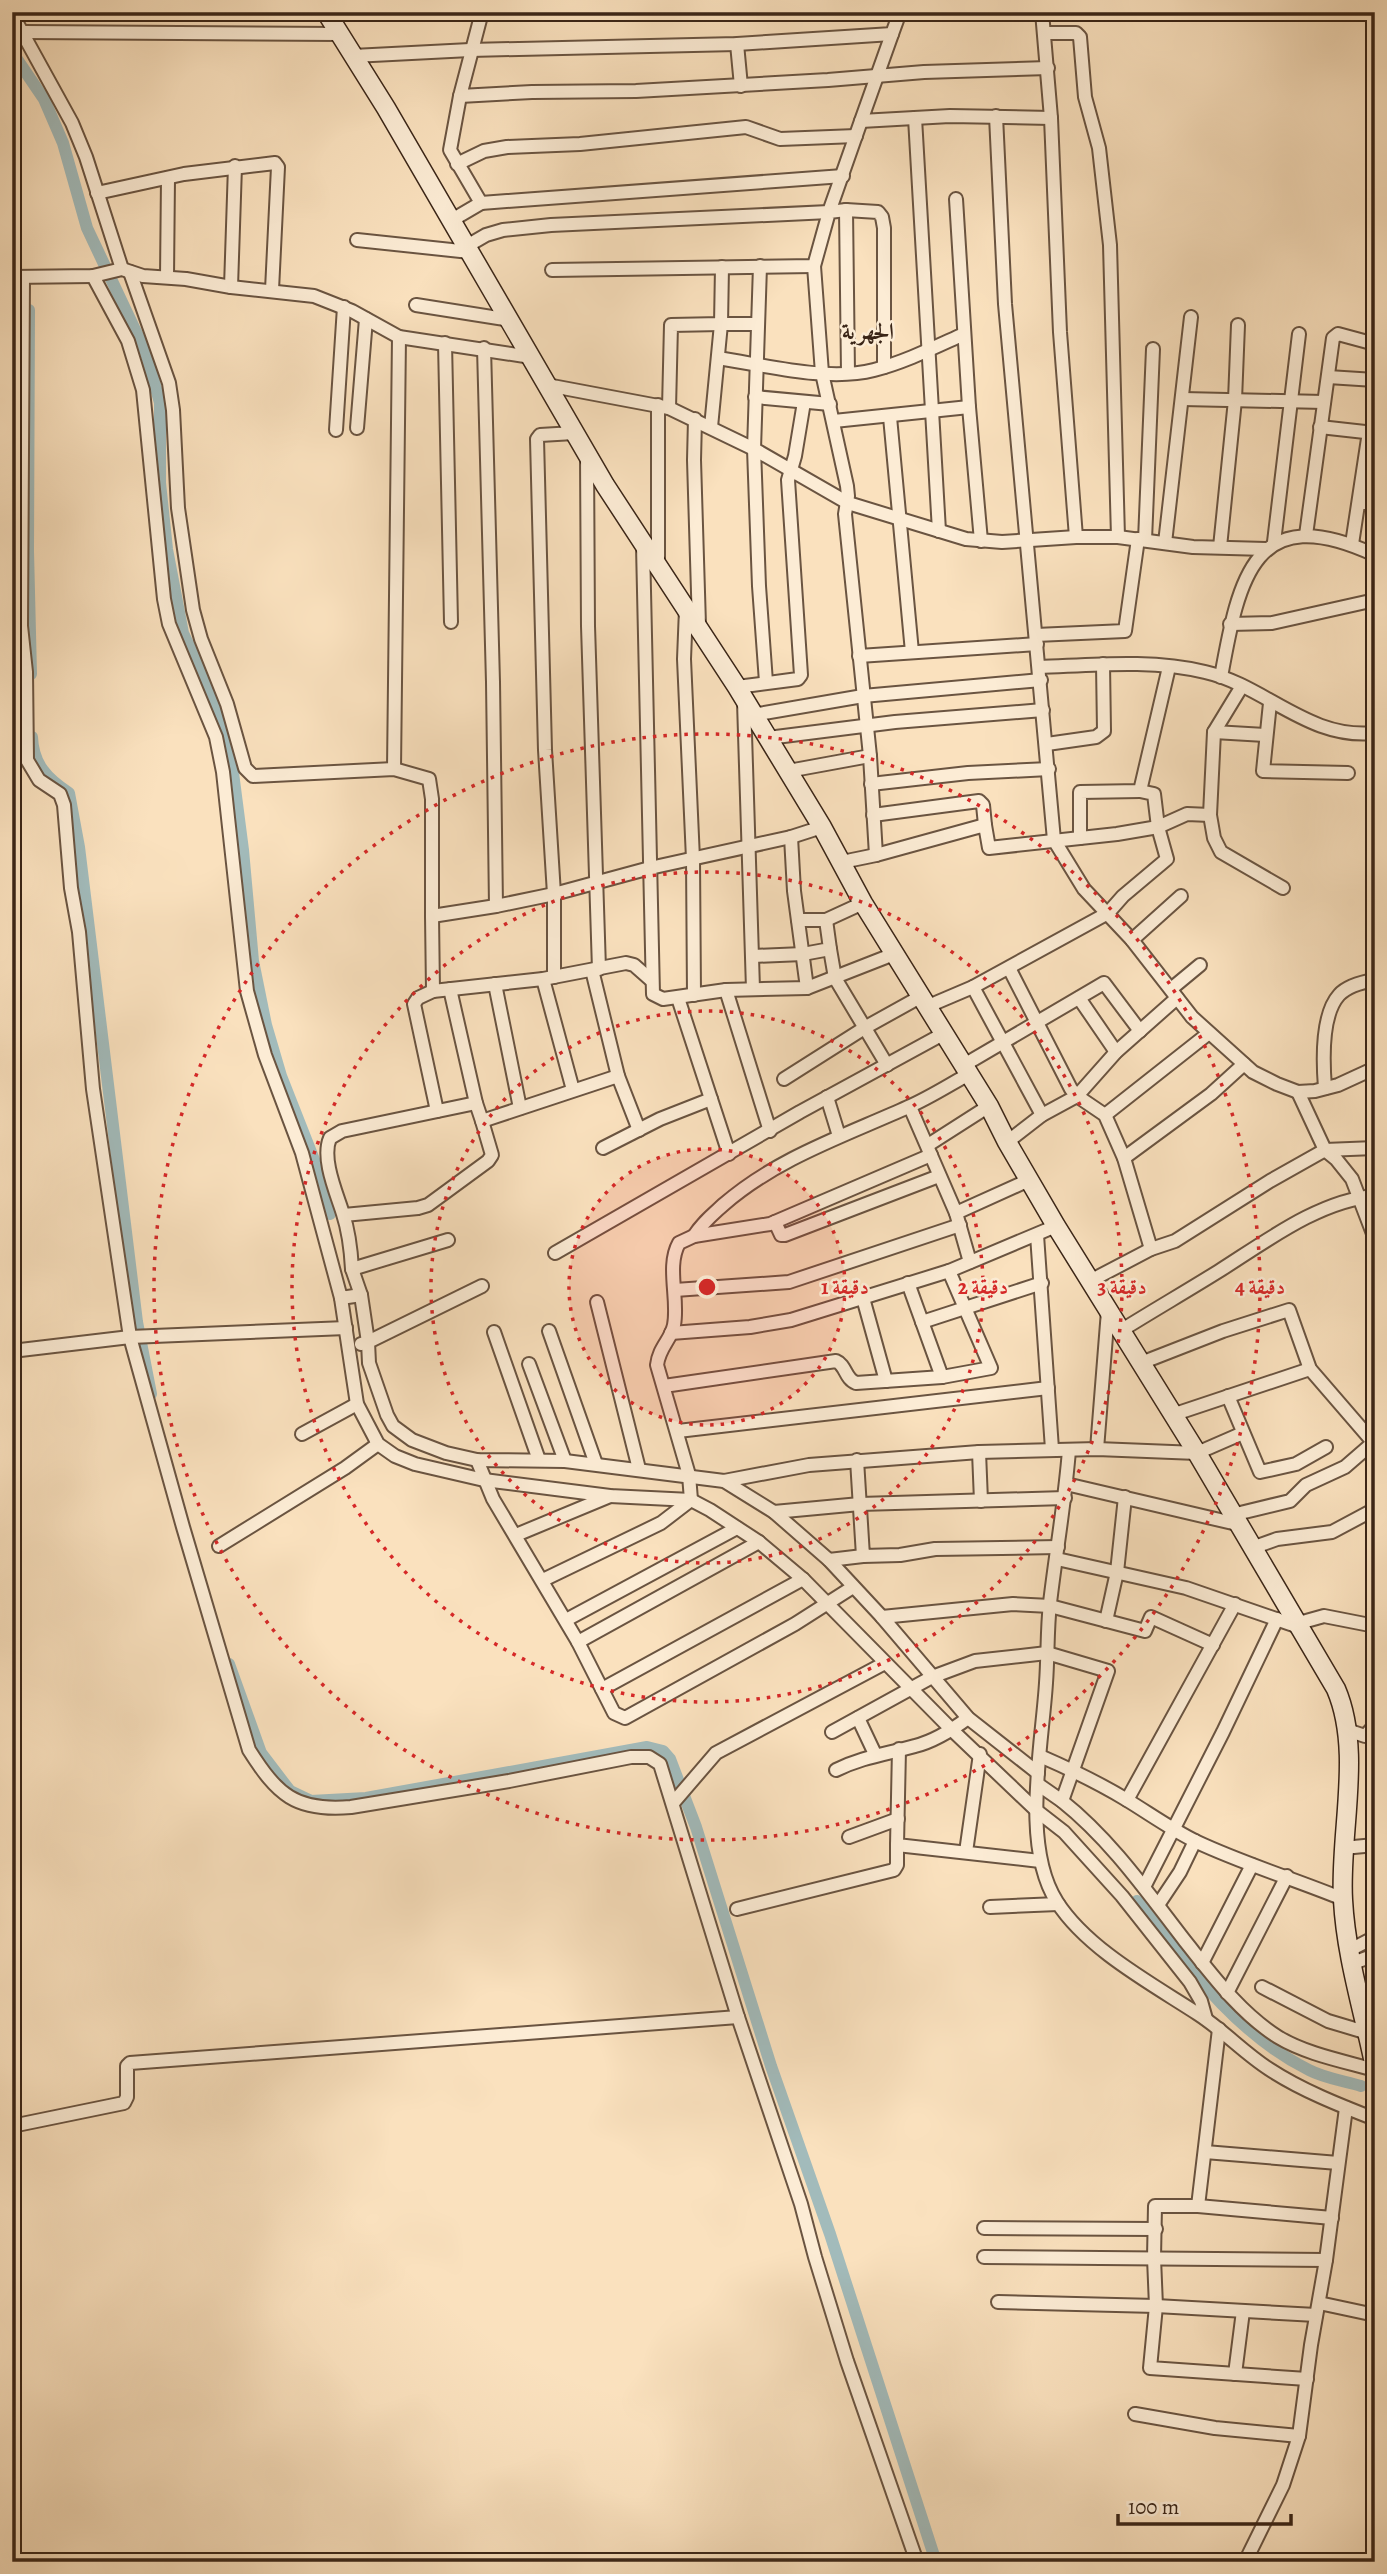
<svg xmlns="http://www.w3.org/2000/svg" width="1387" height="2574" viewBox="0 0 1387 2574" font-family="Alegreya,Amiri,serif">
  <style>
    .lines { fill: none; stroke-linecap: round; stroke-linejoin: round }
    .canal { stroke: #a2bbbb; stroke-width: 12 }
    .minor-casing { stroke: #6a5441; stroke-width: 16 }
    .secondary-casing { stroke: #3a2517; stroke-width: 21 }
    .minor { stroke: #fcecd5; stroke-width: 12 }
    .secondary { stroke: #fcecd5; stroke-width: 18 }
    .ring { fill: none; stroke: #d62828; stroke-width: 3.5; stroke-dasharray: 3.5 7 }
    .labels { text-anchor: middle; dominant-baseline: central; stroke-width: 5; stroke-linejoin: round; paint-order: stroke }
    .quarter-label { font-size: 23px; font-weight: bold; fill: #3a2517; stroke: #fcecd5 }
    .centre { fill: #d62828; stroke: #fcecd5; stroke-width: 3.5 }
    .ring-label { font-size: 21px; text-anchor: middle; font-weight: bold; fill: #d62828; stroke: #fcecd5; stroke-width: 5; stroke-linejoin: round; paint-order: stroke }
  </style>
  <rect width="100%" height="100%" fill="#fae1be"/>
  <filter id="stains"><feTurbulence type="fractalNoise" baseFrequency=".00286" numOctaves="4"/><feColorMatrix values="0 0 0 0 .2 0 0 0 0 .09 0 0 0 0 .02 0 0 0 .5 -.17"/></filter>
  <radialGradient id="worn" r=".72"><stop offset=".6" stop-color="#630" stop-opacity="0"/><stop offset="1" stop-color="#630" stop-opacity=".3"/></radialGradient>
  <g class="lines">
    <g class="canal">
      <path d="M 12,52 L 44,99 L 63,143 L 87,228 L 146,353 L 160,403 L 160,483 L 167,549 L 183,633 L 212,695 L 232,765 L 243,850 L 253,961 L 266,1025 L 281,1076 L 318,1170 L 330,1214"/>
      <path d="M 29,310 L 28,551 L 31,674"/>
      <path d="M 32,737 C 33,764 47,779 69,793 L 79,847 L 137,1322 L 151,1394"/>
      <path d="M 229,1664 L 261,1753 L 290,1791 L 311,1801 L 366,1798 L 647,1747 L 663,1751 L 670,1759 L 696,1827 L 771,2066 L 830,2234 L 936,2562"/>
      <path d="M 1137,1901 C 1187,1965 1235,2033 1309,2070 C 1324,2078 1344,2081 1361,2086"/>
    </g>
    <g class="minor-casing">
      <g id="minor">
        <path d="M 482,12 L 460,96 L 532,92 L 636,91 L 828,80 L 924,72 L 1048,68"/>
        <path d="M 1042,12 L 1051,118 L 1060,332 L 1076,537"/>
        <path d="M 12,14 L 72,123 L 86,157 L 122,269"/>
        <path d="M 24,32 L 339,34"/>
        <path d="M 1045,33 L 1076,33 L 1080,37 L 1085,97 L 1099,148 L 1110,245 L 1118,537"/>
        <path d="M 892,34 L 861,121 L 950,116 L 1051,118"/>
        <path d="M 737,44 L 741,86"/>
        <path d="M 353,56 L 470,50 L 737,44 L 892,34 L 900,12"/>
        <path d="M 996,116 L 1005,304 L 1054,840 L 1084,889 L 1132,940 L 1192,1017 L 1253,1072 L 1277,1084 L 1298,1092 L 1315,1091 L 1338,1085 L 1375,1068"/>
        <path d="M 915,118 L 939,531"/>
        <path d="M 457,164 L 484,151 L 507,147 L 580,144 L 746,127 L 780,139 L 856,136"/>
        <path d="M 97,193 L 184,174 L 275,163 L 278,167 L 272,290"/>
        <path d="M 956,199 L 969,407 L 981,541"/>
        <path d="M 481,203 L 843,176"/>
        <path d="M 846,210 L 848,373"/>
        <path d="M 452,220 L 481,203 L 450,150 L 460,96"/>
        <path d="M 357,240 L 470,252"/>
        <path d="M 467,246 L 486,235 L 503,230 L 551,225 L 829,212 L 861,121"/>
        <path d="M 760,266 L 754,449 L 759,586 L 766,682"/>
        <path d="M 814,266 L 822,373 L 847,486 L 848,496 L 845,514 L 870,756 L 876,855"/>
        <path d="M 552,270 L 814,266 L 829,212 L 846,210 L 878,212 L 882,217 L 884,228 L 884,367"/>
        <path d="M 130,272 L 169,383 L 173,410 L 178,508 L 193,610 L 201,639 L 227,704 L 245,768 L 253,776 L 394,769 L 429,779 L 432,799 L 432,916 L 496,906 L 554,894 L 650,868 L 791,837 L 822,827"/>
        <path d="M 93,276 L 128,341 L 143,390 L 164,599 L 169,624 L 216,737 L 223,772 L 247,991 L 265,1055 L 302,1153 L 341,1298 L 361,1295"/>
        <path d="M 12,277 L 93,276 L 122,269 L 143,276 L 186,279 L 231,287 L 314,296 L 352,311 L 399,337 L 531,357"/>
        <path d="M 23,277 L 21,626 L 26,672 L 27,760 L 39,780 L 60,794 L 64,805 L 71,888 L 79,932 L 93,1089 L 130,1337 L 183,1527 L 249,1750 C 277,1794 295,1812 351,1807 L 509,1781 L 631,1757 L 649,1757 L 660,1764 L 738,2017 L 801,2204 L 815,2257 L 847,2361 L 917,2562"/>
        <path d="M 167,277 L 168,178"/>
        <path d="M 231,287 L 235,166"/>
        <path d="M 416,305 L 511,320"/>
        <path d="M 445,343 L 451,622"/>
        <path d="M 484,348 L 493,682 L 496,906"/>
        <path d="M 718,358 C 765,365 827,382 874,370 C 905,362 935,347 964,334"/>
        <path d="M 1328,377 L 1375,380"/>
        <path d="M 547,385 L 669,408 L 754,449 L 848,503 L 966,539 L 1002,542 L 1076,537 L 1118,537 L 1193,547 L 1266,549"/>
        <path d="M 755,397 L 830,404"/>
        <path d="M 1183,399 L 1324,402"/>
        <path d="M 658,405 L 658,565"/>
        <path d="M 669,408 L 671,325 L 721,324 L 722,267"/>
        <path d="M 890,417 L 912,652"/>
        <path d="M 695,419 L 694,460 L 699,625"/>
        <path d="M 834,421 L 969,407"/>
        <path d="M 711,427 L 721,324 L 758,324"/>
        <path d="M 1320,427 L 1374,433"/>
        <path d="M 357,428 L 366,319"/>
        <path d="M 336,430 L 344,307"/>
        <path d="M 587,457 L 588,626 L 599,969"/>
        <path d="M 1359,503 L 1375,503"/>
        <path d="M 1306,535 L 1333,338 L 1338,334 L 1375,344"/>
        <path d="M 1145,540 L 1153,349"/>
        <path d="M 1274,542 L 1299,334"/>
        <path d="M 1165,543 L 1191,317"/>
        <path d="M 1352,544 L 1369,432"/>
        <path d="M 643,546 L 653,994 L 663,999 L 726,990 L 807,988 L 894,954"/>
        <path d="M 1220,547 L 1235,400 L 1238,325"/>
        <path d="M 686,609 L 684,659 L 693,859 L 694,995"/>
        <path d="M 1230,624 L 1272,623 L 1375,600"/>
        <path d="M 1036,635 L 1125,631 L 1138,539"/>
        <path d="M 859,656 L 1037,644"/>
        <path d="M 1039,667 C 1094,665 1152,659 1205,672 C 1266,686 1308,740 1375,733"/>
        <path d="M 1221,677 C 1239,577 1254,499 1375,555"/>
        <path d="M 1242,686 L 1214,732 L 1210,815 L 1214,838 L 1221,852 L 1283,888"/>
        <path d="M 737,687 L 798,679 L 801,675 L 788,480 L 795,456 L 804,402"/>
        <path d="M 744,702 L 753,989"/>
        <path d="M 1270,703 L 1263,771 L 1348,773"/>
        <path d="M 753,715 L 863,696 L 1041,680"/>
        <path d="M 1214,732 L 1265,735"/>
        <path d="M 768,738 L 895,722 L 1043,710"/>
        <path d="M 1047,744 L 1096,737 L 1104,731 L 1103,664"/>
        <path d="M 394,769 L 399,337"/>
        <path d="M 788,771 L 870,756"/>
        <path d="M 871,784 L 968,773 L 1049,769"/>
        <path d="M 873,815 L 979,801 L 983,805 L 985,825"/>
        <path d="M 791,837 L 794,891 L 807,988"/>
        <path d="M 1080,838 L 1080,792 L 1140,791 L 1169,667"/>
        <path d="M 842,862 L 876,855 L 985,825 L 989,848 L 1117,834 L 1158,827 L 1187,814 L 1210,815"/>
        <path d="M 432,916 L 433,991 L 543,979 L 626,963 L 634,965 L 651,980"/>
        <path d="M 798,920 L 826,920 L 863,903"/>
        <path d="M 1132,940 L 1181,896"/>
        <path d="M 830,949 L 835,978 L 887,1065"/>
        <path d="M 753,956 L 803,954 L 830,949 L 826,920"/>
        <path d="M 1009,968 L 1071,1089 L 1077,1096 L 1105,1115 L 1124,1158 L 1151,1249"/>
        <path d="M 592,970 L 618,1076"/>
        <path d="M 554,977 L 554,894 L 545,750 L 537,439 L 540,435 L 574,433"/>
        <path d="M 543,979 L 573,1090"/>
        <path d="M 495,984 L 520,1108"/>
        <path d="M 973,987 L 1042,1115"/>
        <path d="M 450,989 L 476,1103 L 482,1121 L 618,1076 L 639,1130"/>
        <path d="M 1171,989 L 1200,965"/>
        <path d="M 726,990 L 770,1131"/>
        <path d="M 433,991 L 418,998 L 414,1004 L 437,1111"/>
        <path d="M 1079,998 L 1116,1052"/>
        <path d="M 926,1007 L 973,987 L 1108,913 L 1123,896 L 1167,859 L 1158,827 L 1154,794 L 1140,791"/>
        <path d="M 964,1065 L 1104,983 L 1140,1031"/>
        <path d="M 784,1079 L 866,1027 L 920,997"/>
        <path d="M 1325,1088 C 1323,1063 1321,1015 1339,995 C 1347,986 1363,982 1375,980"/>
        <path d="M 1298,1092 L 1325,1150 L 1336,1159 L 1352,1179 L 1375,1239"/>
        <path d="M 827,1097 L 839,1136"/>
        <path d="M 711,1099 L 729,1154"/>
        <path d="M 910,1107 L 956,1213 L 970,1262"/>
        <path d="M 1105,1115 L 1209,1033"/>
        <path d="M 1007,1142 L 1042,1115 L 1077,1096 L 1116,1052 L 1177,998"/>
        <path d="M 928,1145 L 989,1106"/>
        <path d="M 603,1148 L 660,1119 L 711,1099 L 678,998"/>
        <path d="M 1124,1158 L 1211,1094 L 1244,1064"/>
        <path d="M 956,1213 L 1029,1180"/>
        <path d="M 344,1215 L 418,1208 L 428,1205 L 488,1161 L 492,1155 L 482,1121"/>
        <path d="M 775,1222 L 781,1235 L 785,1235 L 939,1176"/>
        <path d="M 1037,1235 L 1052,1449"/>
        <path d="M 694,1236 C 702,1223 712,1215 723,1205 C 777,1158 844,1136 908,1107 C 929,1098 949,1085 969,1074"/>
        <path d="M 555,1253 L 800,1112 L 943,1034"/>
        <path d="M 352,1269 C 351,1251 349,1232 343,1214 C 337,1194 321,1159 330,1138 L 342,1131 L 476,1103"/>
        <path d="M 1090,1281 L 1151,1249 L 1175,1241 L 1270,1181 L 1325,1150 L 1375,1148"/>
        <path d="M 908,1283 L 942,1377"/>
        <path d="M 482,1286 L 368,1342 L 369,1363 L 387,1415 L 393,1426 L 412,1440 L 446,1453 L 477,1460 L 565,1461 L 724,1481 L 774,1512 L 829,1560 L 882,1617 L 968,1718 L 1038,1773"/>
        <path d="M 675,1290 L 789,1282 L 960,1225"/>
        <path d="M 341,1298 L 357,1404 L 378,1444 L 395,1456 L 415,1464 L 484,1480 L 610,1496 L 691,1500 L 710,1510 L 759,1542 L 803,1579 L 952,1730 L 1037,1811 L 1064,1832 L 1122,1896 L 1190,1982 L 1201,2001 L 1206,2019"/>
        <path d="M 863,1298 L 886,1381"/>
        <path d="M 597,1302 L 639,1469"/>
        <path d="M 922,1322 L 1042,1283"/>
        <path d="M 1122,1330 C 1154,1310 1187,1291 1219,1271 C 1265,1242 1320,1200 1375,1196"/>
        <path d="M 549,1331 L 596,1464"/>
        <path d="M 494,1332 L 539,1460"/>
        <path d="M 671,1333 L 750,1327 L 791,1320 L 949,1271 L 1056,1226"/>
        <path d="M 361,1344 L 368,1342 L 361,1295 L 352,1269 L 448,1240"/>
        <path d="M 12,1351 L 130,1337 L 346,1328"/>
        <path d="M 1141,1363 L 1223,1331 L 1289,1310 L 1310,1369 L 1373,1442"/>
        <path d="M 529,1364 L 565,1461"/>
        <path d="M 664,1386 L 836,1361 C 846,1365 845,1379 856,1383 L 942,1377 L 991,1368 L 949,1271"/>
        <path d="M 1228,1396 L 1260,1472 L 1296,1464 L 1326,1447"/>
        <path d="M 1172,1415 L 1310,1369"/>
        <path d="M 678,1431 L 1048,1388"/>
        <path d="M 302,1434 L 357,1404"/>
        <path d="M 1097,1449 L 1108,1311"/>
        <path d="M 1069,1450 C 1065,1502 1056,1552 1050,1603 C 1047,1630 1048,1656 1046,1683 C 1042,1747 1021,1846 1057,1902 C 1087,1949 1152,1984 1198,2014 C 1223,2030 1244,2053 1269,2069 C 1301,2090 1339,2105 1375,2119"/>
        <path d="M 979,1452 L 981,1501"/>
        <path d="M 477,1460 L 493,1499 L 578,1642 L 614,1713 L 625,1718 L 795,1624 L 853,1587"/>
        <path d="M 857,1460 L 863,1556 L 900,1555 L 935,1549 L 1058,1547"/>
        <path d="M 724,1481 L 809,1465 L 979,1452 L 1097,1449 L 1197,1453 L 1243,1433"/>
        <path d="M 1066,1484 L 1237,1524"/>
        <path d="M 691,1500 L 689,1475 L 657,1365 C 659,1347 671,1340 674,1325 C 679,1299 666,1266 679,1243 L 694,1236 L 770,1224 L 931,1155"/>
        <path d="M 774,1512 L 860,1504 L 1065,1498"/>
        <path d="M 1232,1515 L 1290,1501 L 1306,1485 L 1345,1467 L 1375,1441"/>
        <path d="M 516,1535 L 610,1496"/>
        <path d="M 219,1546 L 345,1468 L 378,1444"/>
        <path d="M 1252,1548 L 1277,1539 L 1332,1532 L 1375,1509"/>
        <path d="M 1057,1559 L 1186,1588 L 1302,1628"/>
        <path d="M 829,1560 L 863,1556"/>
        <path d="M 543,1580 L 661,1523 L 691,1500"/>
        <path d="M 882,1617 L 1013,1604 L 1050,1606 L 1145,1631 L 1151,1617 L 1213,1645"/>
        <path d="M 566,1620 L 737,1528"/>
        <path d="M 1106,1621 L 1117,1572 L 1125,1497"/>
        <path d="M 1299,1623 L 1324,1616 L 1375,1626"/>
        <path d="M 578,1642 L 759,1542"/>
        <path d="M 602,1689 L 803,1579"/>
        <path d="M 858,1718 L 875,1754"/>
        <path d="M 1347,1730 L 1365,1736 L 1375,1725"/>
        <path d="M 832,1732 L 932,1677 L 975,1661 L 1047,1653 L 1108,1671 L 1062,1801 C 1111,1840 1147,1892 1185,1941 C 1213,1976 1240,2013 1278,2037 C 1306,2054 1343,2061 1375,2070"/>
        <path d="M 899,1749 L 897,1845 L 1040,1861"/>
        <path d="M 1040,1756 C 1070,1769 1099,1783 1127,1800 C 1150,1814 1172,1830 1197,1842 C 1244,1864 1294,1879 1343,1899"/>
        <path d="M 836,1770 C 862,1757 887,1754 915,1746 C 935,1741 952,1730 968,1718"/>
        <path d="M 1039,1785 L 1062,1801"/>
        <path d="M 1127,1800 L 1235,1604"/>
        <path d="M 673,1803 L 716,1753 L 885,1663"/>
        <path d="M 849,1837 L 898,1819"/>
        <path d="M 1343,1848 L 1375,1845"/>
        <path d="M 966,1852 L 980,1754"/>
        <path d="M 1144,1887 L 1223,1732 L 1277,1619"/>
        <path d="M 1158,1905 L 1180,1872 L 1195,1841"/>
        <path d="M 990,1907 L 1058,1904"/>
        <path d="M 737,1909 L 894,1870 L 897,1865 L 897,1845"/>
        <path d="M 1350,1950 L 1375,1937"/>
        <path d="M 1202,1963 L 1252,1865"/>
        <path d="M 1353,1963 L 1375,1955"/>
        <path d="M 1262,1987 L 1328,2021 L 1368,2033"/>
        <path d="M 1227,1993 L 1287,1876"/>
        <path d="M 12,2126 L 124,2103 L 127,2097 L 127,2066 L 130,2063 L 738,2017"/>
        <path d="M 1205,2152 L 1338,2163"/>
        <path d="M 1198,2206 L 1219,2029"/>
        <path d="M 984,2228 L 1156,2229"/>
        <path d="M 984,2257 L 1326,2260"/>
        <path d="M 998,2302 L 1156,2306 L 1316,2315"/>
        <path d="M 1319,2303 L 1375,2315"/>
        <path d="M 1235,2374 L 1243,2311"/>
        <path d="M 1307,2379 L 1150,2368 L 1156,2306 L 1154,2258 L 1155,2206 L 1198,2206 L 1332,2218"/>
        <path d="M 1135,2414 L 1215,2428 L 1299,2436 L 1311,2345 L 1326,2260 L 1346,2108"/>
        <path d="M 1245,2562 L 1283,2485 L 1299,2436"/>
      </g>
    </g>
    <g class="secondary-casing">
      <path id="secondary" d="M 326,12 L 386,108 L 605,485 L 737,687 L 822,827 L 863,903 L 989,1106 L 1007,1142 L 1056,1226 L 1197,1453 L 1336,1689 C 1363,1752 1339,1833 1343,1900 C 1346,1957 1364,2013 1375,2068"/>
    </g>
    <use href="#minor" class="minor"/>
    <use href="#secondary" class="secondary"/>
  </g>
  <circle cx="707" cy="1287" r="138" fill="#d62828" fill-opacity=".12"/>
  <g class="ring">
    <circle cx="707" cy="1287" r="138"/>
    <circle cx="707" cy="1287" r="276"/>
    <circle cx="707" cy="1287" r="415"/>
    <circle cx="707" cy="1287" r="553"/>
  </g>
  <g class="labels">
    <g class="quarter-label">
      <text x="868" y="331">الجهرية</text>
    </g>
  </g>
  <circle cx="707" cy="1287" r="10" class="centre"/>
  <g class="ring-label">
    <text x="845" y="1294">1 دقيقة</text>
    <text x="983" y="1294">2 دقيقة</text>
    <text x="1122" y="1294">3 دقيقة</text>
    <text x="1260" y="1294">4 دقيقة</text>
  </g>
  <rect width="1387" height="2574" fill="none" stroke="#fae1be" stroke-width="42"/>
  <rect x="14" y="14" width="1359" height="2546" fill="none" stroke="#3a2517" stroke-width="3.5"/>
  <rect x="21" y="21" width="1345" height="2532" fill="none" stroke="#3a2517" stroke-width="2"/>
  <path d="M1118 2514v10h173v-10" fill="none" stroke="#3a2517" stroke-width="3.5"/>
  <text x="1128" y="2514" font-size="21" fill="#3a2517" stroke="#fcecd5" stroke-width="5" paint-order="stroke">100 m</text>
  <rect width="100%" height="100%" filter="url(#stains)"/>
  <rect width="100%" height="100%" fill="url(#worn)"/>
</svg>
